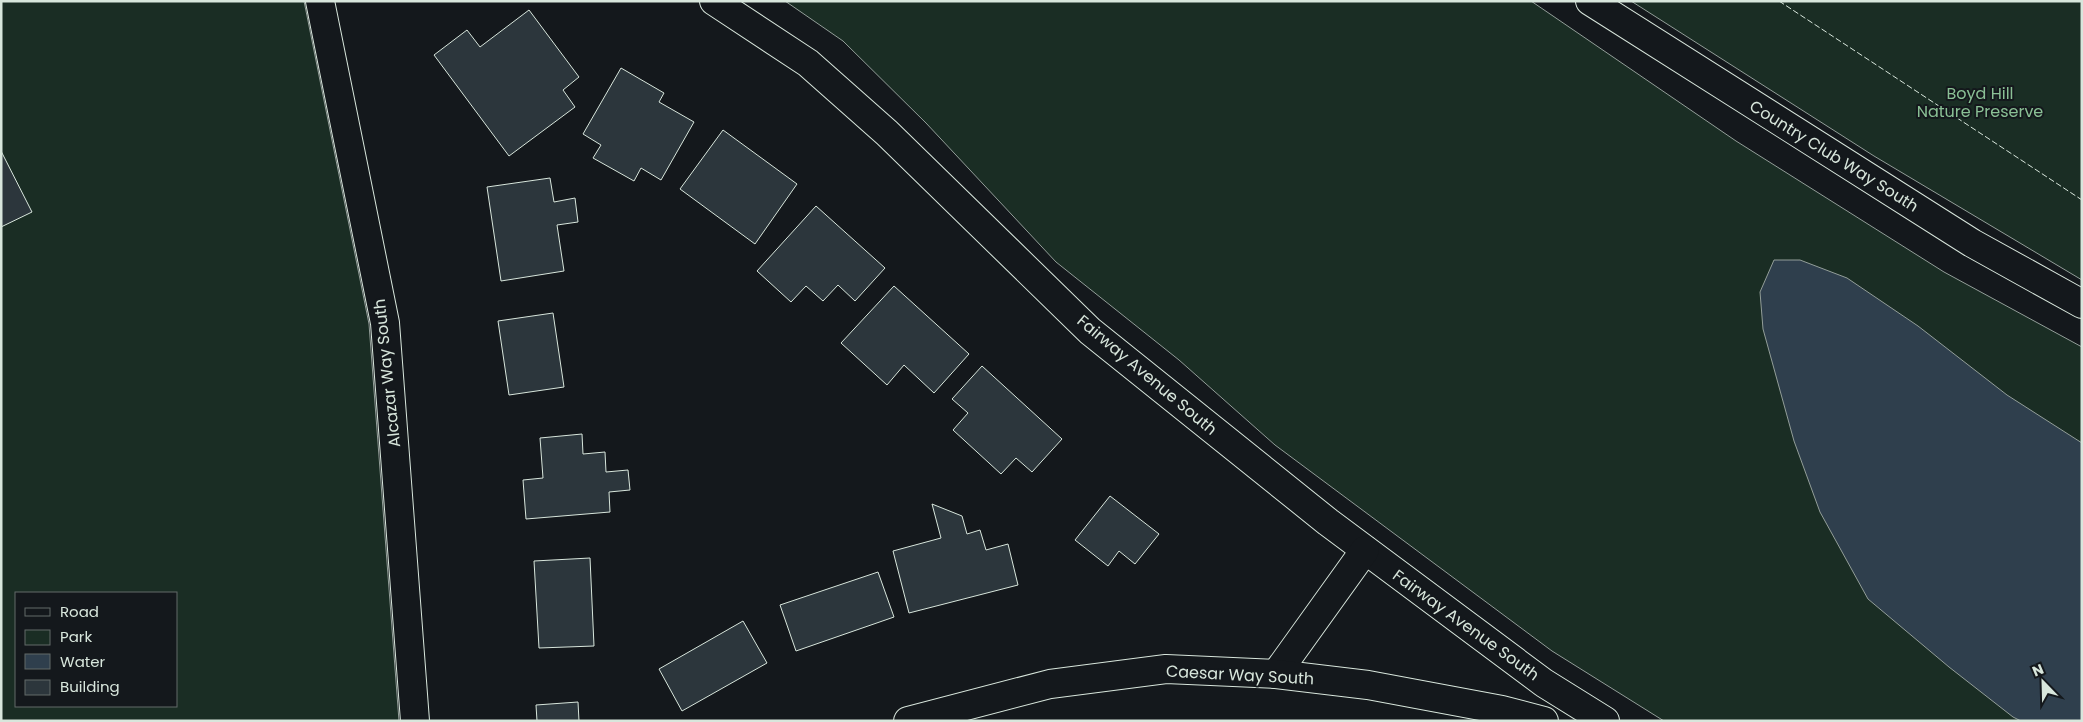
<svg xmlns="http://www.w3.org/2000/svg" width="2083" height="722" viewBox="0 0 2083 722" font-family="Poppins,sans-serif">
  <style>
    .green { fill: #1a2d24; stroke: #939e99; fill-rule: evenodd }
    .water { fill: #2f3f4d; stroke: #939e99 }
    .building { fill: #2c363c; stroke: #d8e6dc }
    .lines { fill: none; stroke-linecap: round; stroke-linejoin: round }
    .street-casing { stroke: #d8e6dc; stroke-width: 30 }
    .secondary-casing { stroke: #d8e6dc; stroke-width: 30 }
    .street { stroke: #14181c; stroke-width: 28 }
    .secondary { stroke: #14181c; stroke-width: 28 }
    .fence { stroke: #d8e6dc; stroke-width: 1; stroke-dasharray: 6 2.5; stroke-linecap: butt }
    .labels { text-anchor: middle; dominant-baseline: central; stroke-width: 4; stroke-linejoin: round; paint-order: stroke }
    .park-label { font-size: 16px; fill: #8ac095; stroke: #14181c }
    .street-label { font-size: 16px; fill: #d8e6dc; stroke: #14181c }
  </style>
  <rect width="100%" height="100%" fill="#14181c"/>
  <g class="green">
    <path d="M 1,1 L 304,1 L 369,324 L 399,721 L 1,721 ZM 16,593 L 176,593 L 176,706 L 16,706 Z"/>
    <path d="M 785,1 L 1531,1 L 1736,141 L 1944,272 L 2082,347 L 2082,721 L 1664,721 L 1552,651 L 1275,445 L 1179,360 L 1056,262 L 926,123 L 843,41 Z"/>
    <path d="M 1631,1 L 2082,1 L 2082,280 L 1874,156 Z"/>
  </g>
  <path class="water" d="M 1774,260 L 1800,260 L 1847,278 L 1918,326 L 2007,395 L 2082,443 L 2082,721 L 2021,721 L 2013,717 L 1949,667 L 1868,599 L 1820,512 L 1794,441 L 1763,329 L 1760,292 Z"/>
  <g class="building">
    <path d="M 529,10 L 579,77 L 563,90 L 575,107 L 509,156 L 434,55 L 467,30 L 480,47 Z"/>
    <path d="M 621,68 L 664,93 L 659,102 L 694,122 L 661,180 L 641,168 L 634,181 L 593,158 L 601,145 L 583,134 Z"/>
    <path d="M 723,130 L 797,184 L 755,244 L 680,189 Z"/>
    <path d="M 1,151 L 32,212 L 1,227 Z"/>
    <path d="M 550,178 L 554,202 L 575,198 L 578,222 L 557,225 L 564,271 L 501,281 L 487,187 Z"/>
    <path d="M 816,206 L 885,268 L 855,301 L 838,285 L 823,301 L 806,286 L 791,302 L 757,271 Z"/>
    <path d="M 894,286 L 969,354 L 934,393 L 904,365 L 887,385 L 841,343 Z"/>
    <path d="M 553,313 L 564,387 L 509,395 L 498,321 Z"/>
    <path d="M 982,366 L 1062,439 L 1032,472 L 1016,458 L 1001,474 L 953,430 L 968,413 L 952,399 Z"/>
    <path d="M 582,434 L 583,454 L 605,452 L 606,472 L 628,470 L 630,490 L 609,492 L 610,512 L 526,519 L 523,480 L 543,478 L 540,438 Z"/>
    <path d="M 1110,496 L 1159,534 L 1135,564 L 1119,551 L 1108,566 L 1075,540 Z"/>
    <path d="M 932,504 L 962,516 L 967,534 L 980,530 L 986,550 L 1008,544 L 1018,585 L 909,613 L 893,551 L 941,538 Z"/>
    <path d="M 590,558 L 594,646 L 539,648 L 534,561 Z"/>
    <path d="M 878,572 L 894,617 L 796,651 L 780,605 Z"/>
    <path d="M 743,621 L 767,663 L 682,711 L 659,669 Z"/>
    <path d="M 578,702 L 579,721 L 537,721 L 536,705 Z"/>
  </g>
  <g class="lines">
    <g class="street-casing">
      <g id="street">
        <path d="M 714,1 L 808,63 L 887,133 L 1090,331 L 1328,522 L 1544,683 L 1605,721"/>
        <path d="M 1276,674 L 1365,550"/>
        <path d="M 908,721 L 1050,684 L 1166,669 L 1276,674 L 1368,685 L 1502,710 L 1544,721"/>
      </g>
    </g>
    <g class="secondary-casing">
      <g id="secondary">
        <path d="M 320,1 L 385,323 L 415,721"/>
        <path d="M 1590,1 L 1972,243 L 2082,304"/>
      </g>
    </g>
    <use href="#street" class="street"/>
    <use href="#secondary" class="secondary"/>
    <path class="fence" d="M 1779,1 L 2082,200"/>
  </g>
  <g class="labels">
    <g class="park-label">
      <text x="1980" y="93">Boyd Hill<tspan x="1980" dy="18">Nature Preserve</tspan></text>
    </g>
    <g class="street-label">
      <text transform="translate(1834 156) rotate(32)">Country Club Way South</text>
      <text transform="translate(387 373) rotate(-96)">Alcazar Way South</text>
      <text transform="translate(1147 375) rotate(40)">Fairway Avenue South</text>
      <text transform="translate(1466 625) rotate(36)">Fairway Avenue South</text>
      <text transform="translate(1240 675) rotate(3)">Caesar Way South</text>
    </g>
  </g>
  <rect width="2083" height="722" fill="none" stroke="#d8e6dc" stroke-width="5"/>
  <rect x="15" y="592" width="162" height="115" fill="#14181c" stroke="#626a69"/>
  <rect x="25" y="608" width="25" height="8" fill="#14181c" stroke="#626a69"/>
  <text x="60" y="617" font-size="15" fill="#d8e6dc">Road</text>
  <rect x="25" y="630" width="25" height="15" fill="#1a2d24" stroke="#626a69"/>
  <text x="60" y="642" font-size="15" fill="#d8e6dc">Park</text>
  <rect x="25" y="654" width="25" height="15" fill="#2f3f4d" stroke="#626a69"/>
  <text x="60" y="667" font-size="15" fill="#d8e6dc">Water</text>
  <rect x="25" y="680" width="25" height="15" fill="#2c363c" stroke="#626a69"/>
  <text x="60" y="692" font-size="15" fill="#d8e6dc">Building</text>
  <g transform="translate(2043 682) rotate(337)" stroke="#14181c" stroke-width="4" paint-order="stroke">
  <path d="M0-4L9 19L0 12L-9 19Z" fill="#d8e6dc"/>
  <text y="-8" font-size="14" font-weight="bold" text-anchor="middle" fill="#d8e6dc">N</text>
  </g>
</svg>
